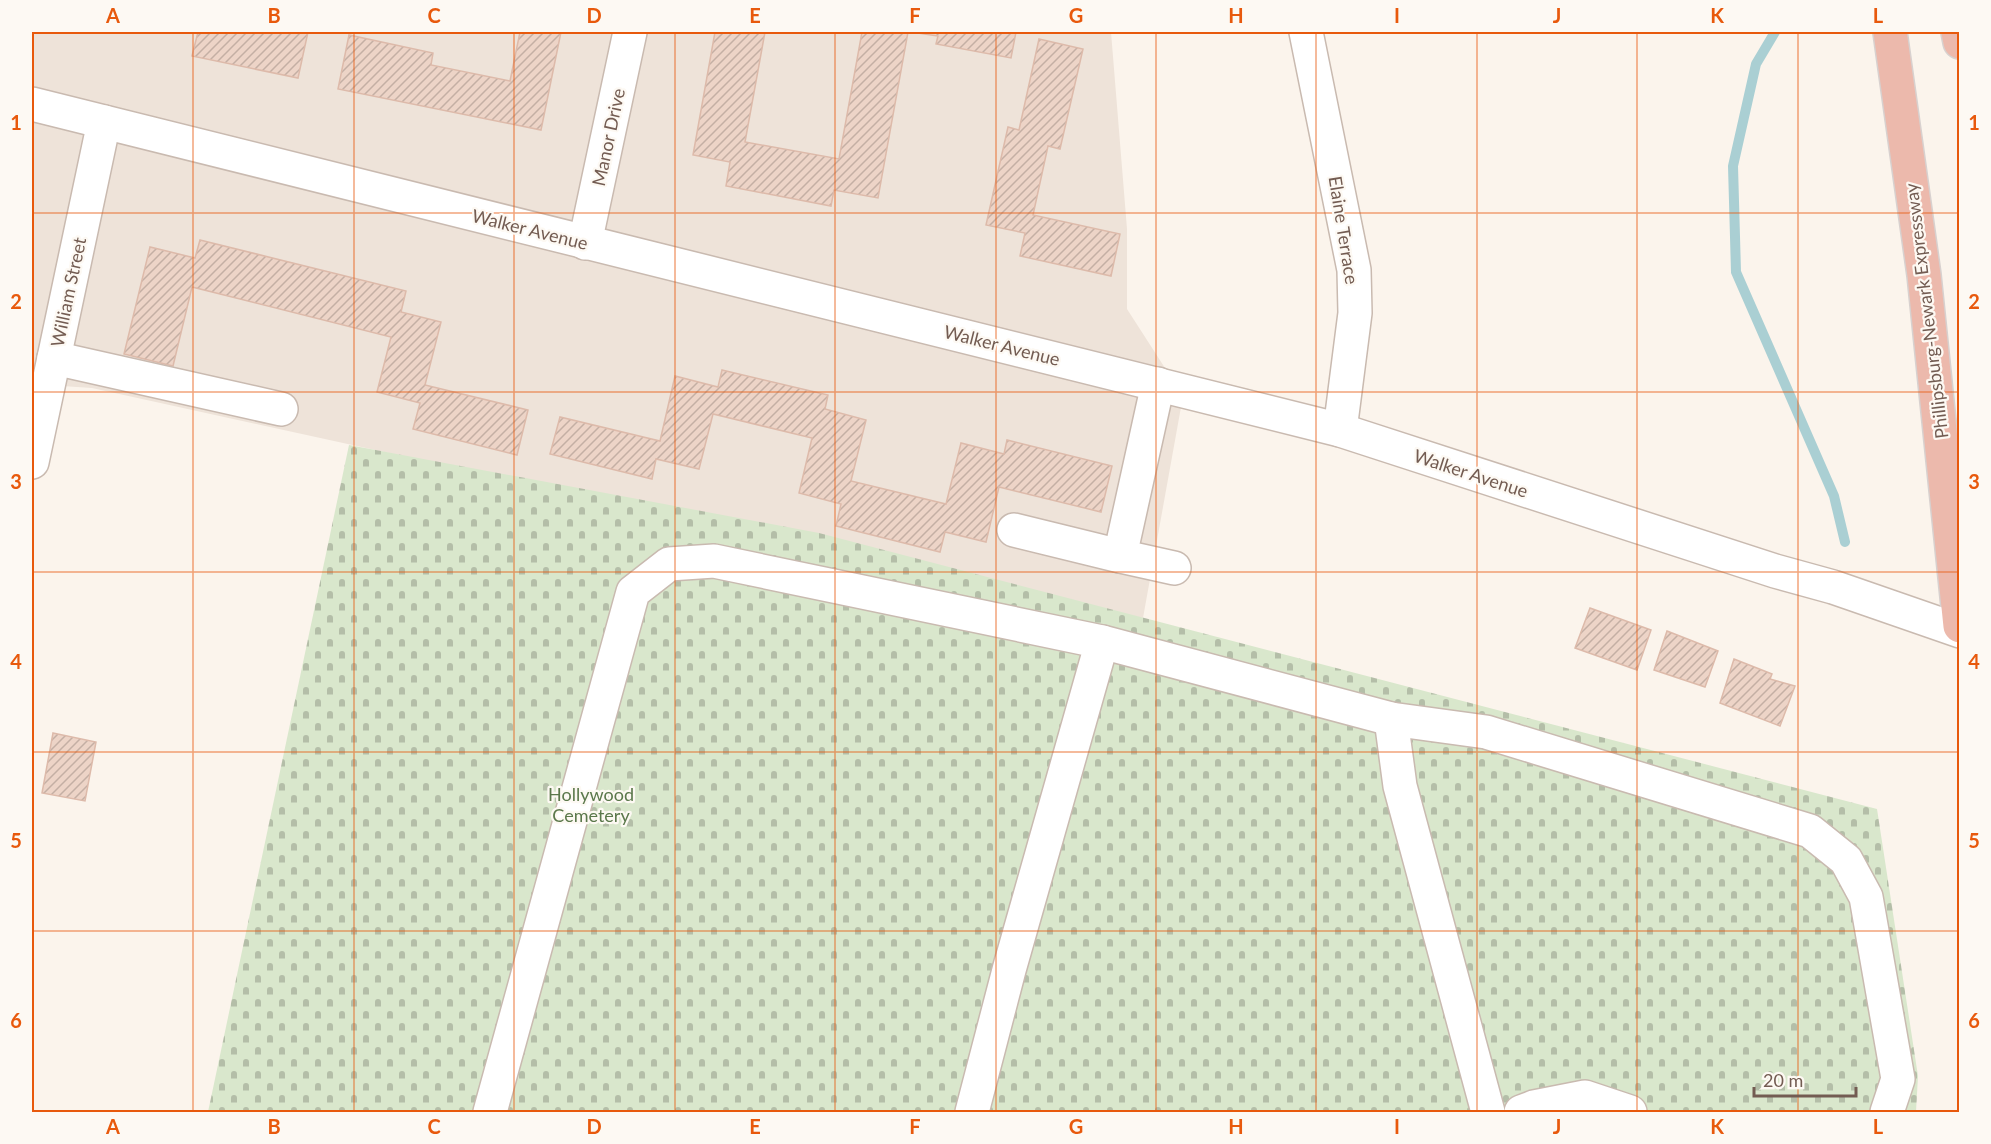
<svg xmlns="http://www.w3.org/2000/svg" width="1991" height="1144" viewBox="0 0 1991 1144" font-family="Lato,sans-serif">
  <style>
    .residential { fill: #eee3d9 }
    .cemetery { fill: url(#cemetery-stones) }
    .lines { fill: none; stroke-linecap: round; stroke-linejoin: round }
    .stream { stroke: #aacfd3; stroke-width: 10 }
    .building { fill: url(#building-hatch); stroke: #ddbaaa; stroke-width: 1.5 }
    .minor-casing { stroke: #c9bab0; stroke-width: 36 }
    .highway-casing { stroke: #d8d1cf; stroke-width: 36 }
    .minor { stroke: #fff; stroke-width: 33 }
    .highway { stroke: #ecb9ac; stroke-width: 33 }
    .grid { fill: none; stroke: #e8590c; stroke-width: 1.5; stroke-opacity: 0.55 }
    .labels { text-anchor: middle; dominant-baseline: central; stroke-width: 4.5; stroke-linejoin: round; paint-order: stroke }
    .street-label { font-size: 18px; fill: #735c52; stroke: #fdf9f3 }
    .park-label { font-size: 18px; fill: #5b784b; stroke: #fdf9f3 }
    .neatline { fill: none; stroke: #e8590c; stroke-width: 2 }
    .grid-label { font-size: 20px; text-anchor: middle; font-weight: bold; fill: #e8590c }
  </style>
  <defs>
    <pattern id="cemetery-stones" width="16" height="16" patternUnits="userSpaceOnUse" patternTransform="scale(1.5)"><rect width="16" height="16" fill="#d9e7cc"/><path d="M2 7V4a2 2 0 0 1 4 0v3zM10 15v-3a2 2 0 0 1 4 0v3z" fill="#b4bea8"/></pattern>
    <pattern id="building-hatch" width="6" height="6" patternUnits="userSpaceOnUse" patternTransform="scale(1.5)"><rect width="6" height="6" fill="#edd4c7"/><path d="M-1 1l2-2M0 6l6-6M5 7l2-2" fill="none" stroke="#c4afa4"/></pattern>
  </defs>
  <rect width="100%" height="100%" fill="#fbf4ec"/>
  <path class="residential" d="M 32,32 L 1111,32 L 1127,229 L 1127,309 L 1183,396 L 1143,618 L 92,388 L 32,384 Z"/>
  <path class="cemetery" d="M 349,445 L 819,533 L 1877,809 L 1918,1076 L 1916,1112 L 208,1112 Z"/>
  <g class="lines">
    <path class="stream" d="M 1775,32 L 1756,64 L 1733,166 L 1736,272 L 1834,496 L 1845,542"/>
  </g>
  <g class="building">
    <path d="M 198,32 L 308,32 L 298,78 L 192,56 Z"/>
    <path d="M 520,32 L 561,32 L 541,130 L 338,89 L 349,35 L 433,53 L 431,65 L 510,81 Z"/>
    <path d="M 715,32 L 765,32 L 745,142 L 839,159 L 862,32 L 908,32 L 878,198 L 834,190 L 831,206 L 726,186 L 730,162 L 693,155 Z"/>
    <path d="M 911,32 L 1016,32 L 1011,58 L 936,44 L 938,36 Z"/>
    <path d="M 1039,39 L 1083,49 L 1060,149 L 1048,146 L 1033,215 L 1120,234 L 1111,276 L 1020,256 L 1025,233 L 986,225 L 1008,127 L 1019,130 Z"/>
    <path d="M 200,240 L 406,291 L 401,312 L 441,322 L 425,385 L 528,410 L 517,455 L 413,429 L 420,403 L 377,392 L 391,337 L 192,287 L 173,366 L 124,354 L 150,247 L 195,258 Z"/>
    <path d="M 722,370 L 828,395 L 825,409 L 866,420 L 851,481 L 946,504 L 961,443 L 1004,454 L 1007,440 L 1112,466 L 1101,512 L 999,487 L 986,542 L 945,532 L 940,552 L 836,526 L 841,504 L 799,493 L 812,438 L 713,414 L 699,469 L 656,459 L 652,479 L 550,454 L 560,417 L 660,441 L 675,376 L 718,387 Z"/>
    <path d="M 1590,608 L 1651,630 L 1637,670 L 1575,648 Z"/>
    <path d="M 1667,631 L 1718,651 L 1705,687 L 1654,670 Z"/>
    <path d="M 1734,659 L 1772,674 L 1770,679 L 1795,686 L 1780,726 L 1720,703 Z"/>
    <path d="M 53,733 L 96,742 L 85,801 L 42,793 Z"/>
  </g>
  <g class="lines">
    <g class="minor-casing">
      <g id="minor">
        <path d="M 1306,32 L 1354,270 L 1355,313 L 1340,430"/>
        <path d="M 32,104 L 1340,430 L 1775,571 L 1833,587 L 1960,631"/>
        <path d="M 585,243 L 630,32"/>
        <path d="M 54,358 L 281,409"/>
        <path d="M 1158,384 L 1120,556 L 1174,568"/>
        <path d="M 32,462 L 104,122"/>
        <path d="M 1014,530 L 1120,556"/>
        <path d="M 1102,642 L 1391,719"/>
        <path d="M 490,1112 L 633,592 L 669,564 L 714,561 L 1102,642 L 1009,970 L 972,1112"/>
        <path d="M 1488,1112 L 1400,786 L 1391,719 L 1486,732 L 1810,831 L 1846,860 L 1866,897 L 1898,1079 L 1887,1112"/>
        <path d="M 1521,1112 L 1534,1107 L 1585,1097 L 1630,1112"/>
      </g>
    </g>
    <g class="highway-casing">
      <g id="highway">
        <path d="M 1890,32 L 1924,275 L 1960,626"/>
        <path d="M 1958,32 L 1960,42"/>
      </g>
    </g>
    <use href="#minor" class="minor"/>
    <use href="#highway" class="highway"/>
  </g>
  <path class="grid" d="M 193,32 L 193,1112M 354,32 L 354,1112M 514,32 L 514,1112M 675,32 L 675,1112M 835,32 L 835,1112M 996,32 L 996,1112M 1156,32 L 1156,1112M 1316,32 L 1316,1112M 1477,32 L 1477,1112M 1637,32 L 1637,1112M 1798,32 L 1798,1112M 32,213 L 1960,213M 32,392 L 1960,392M 32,572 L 1960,572M 32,752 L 1960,752M 32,931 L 1960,931"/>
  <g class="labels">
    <g class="street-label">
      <text transform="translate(608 137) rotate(-78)">Manor Drive</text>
      <text transform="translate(530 229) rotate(14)">Walker Avenue</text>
      <text transform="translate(1344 230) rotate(81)">Elaine Terrace</text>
      <text transform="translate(68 292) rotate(-78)">William Street</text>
      <text transform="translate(1926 311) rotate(-97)">Phillipsburg-Newark Expressway</text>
      <text transform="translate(1002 345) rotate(14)">Walker Avenue</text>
      <text transform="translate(1471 473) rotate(18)">Walker Avenue</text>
    </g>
    <g class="park-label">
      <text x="591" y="794">Hollywood<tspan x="591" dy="21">Cemetery</tspan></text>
    </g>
  </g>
  <rect width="1991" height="1144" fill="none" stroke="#fdf9f3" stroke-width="66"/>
  <path d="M1754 1087v9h102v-9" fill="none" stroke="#735c52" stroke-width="3"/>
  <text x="1763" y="1087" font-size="18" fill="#735c52" stroke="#fdf9f3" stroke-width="4.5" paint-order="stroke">20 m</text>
  <rect x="33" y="33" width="1925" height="1078" class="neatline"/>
  <g class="grid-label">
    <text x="113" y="23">A</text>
    <text x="274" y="23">B</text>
    <text x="434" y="23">C</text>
    <text x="594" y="23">D</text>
    <text x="755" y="23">E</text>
    <text x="915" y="23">F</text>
    <text x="1076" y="23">G</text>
    <text x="1236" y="23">H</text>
    <text x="1397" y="23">I</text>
    <text x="1557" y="23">J</text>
    <text x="1717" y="23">K</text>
    <text x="1878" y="23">L</text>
    <text x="16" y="130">1</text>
    <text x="1974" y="130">1</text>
    <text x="16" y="309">2</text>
    <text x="1974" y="309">2</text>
    <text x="16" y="489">3</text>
    <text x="1974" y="489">3</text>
    <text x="16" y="669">4</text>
    <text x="1974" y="669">4</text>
    <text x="16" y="848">5</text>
    <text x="1974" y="848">5</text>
    <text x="16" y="1028">6</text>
    <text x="1974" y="1028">6</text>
    <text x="113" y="1134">A</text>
    <text x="274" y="1134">B</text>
    <text x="434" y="1134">C</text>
    <text x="594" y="1134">D</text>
    <text x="755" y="1134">E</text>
    <text x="915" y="1134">F</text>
    <text x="1076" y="1134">G</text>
    <text x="1236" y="1134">H</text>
    <text x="1397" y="1134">I</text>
    <text x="1557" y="1134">J</text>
    <text x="1717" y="1134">K</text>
    <text x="1878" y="1134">L</text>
  </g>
</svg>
